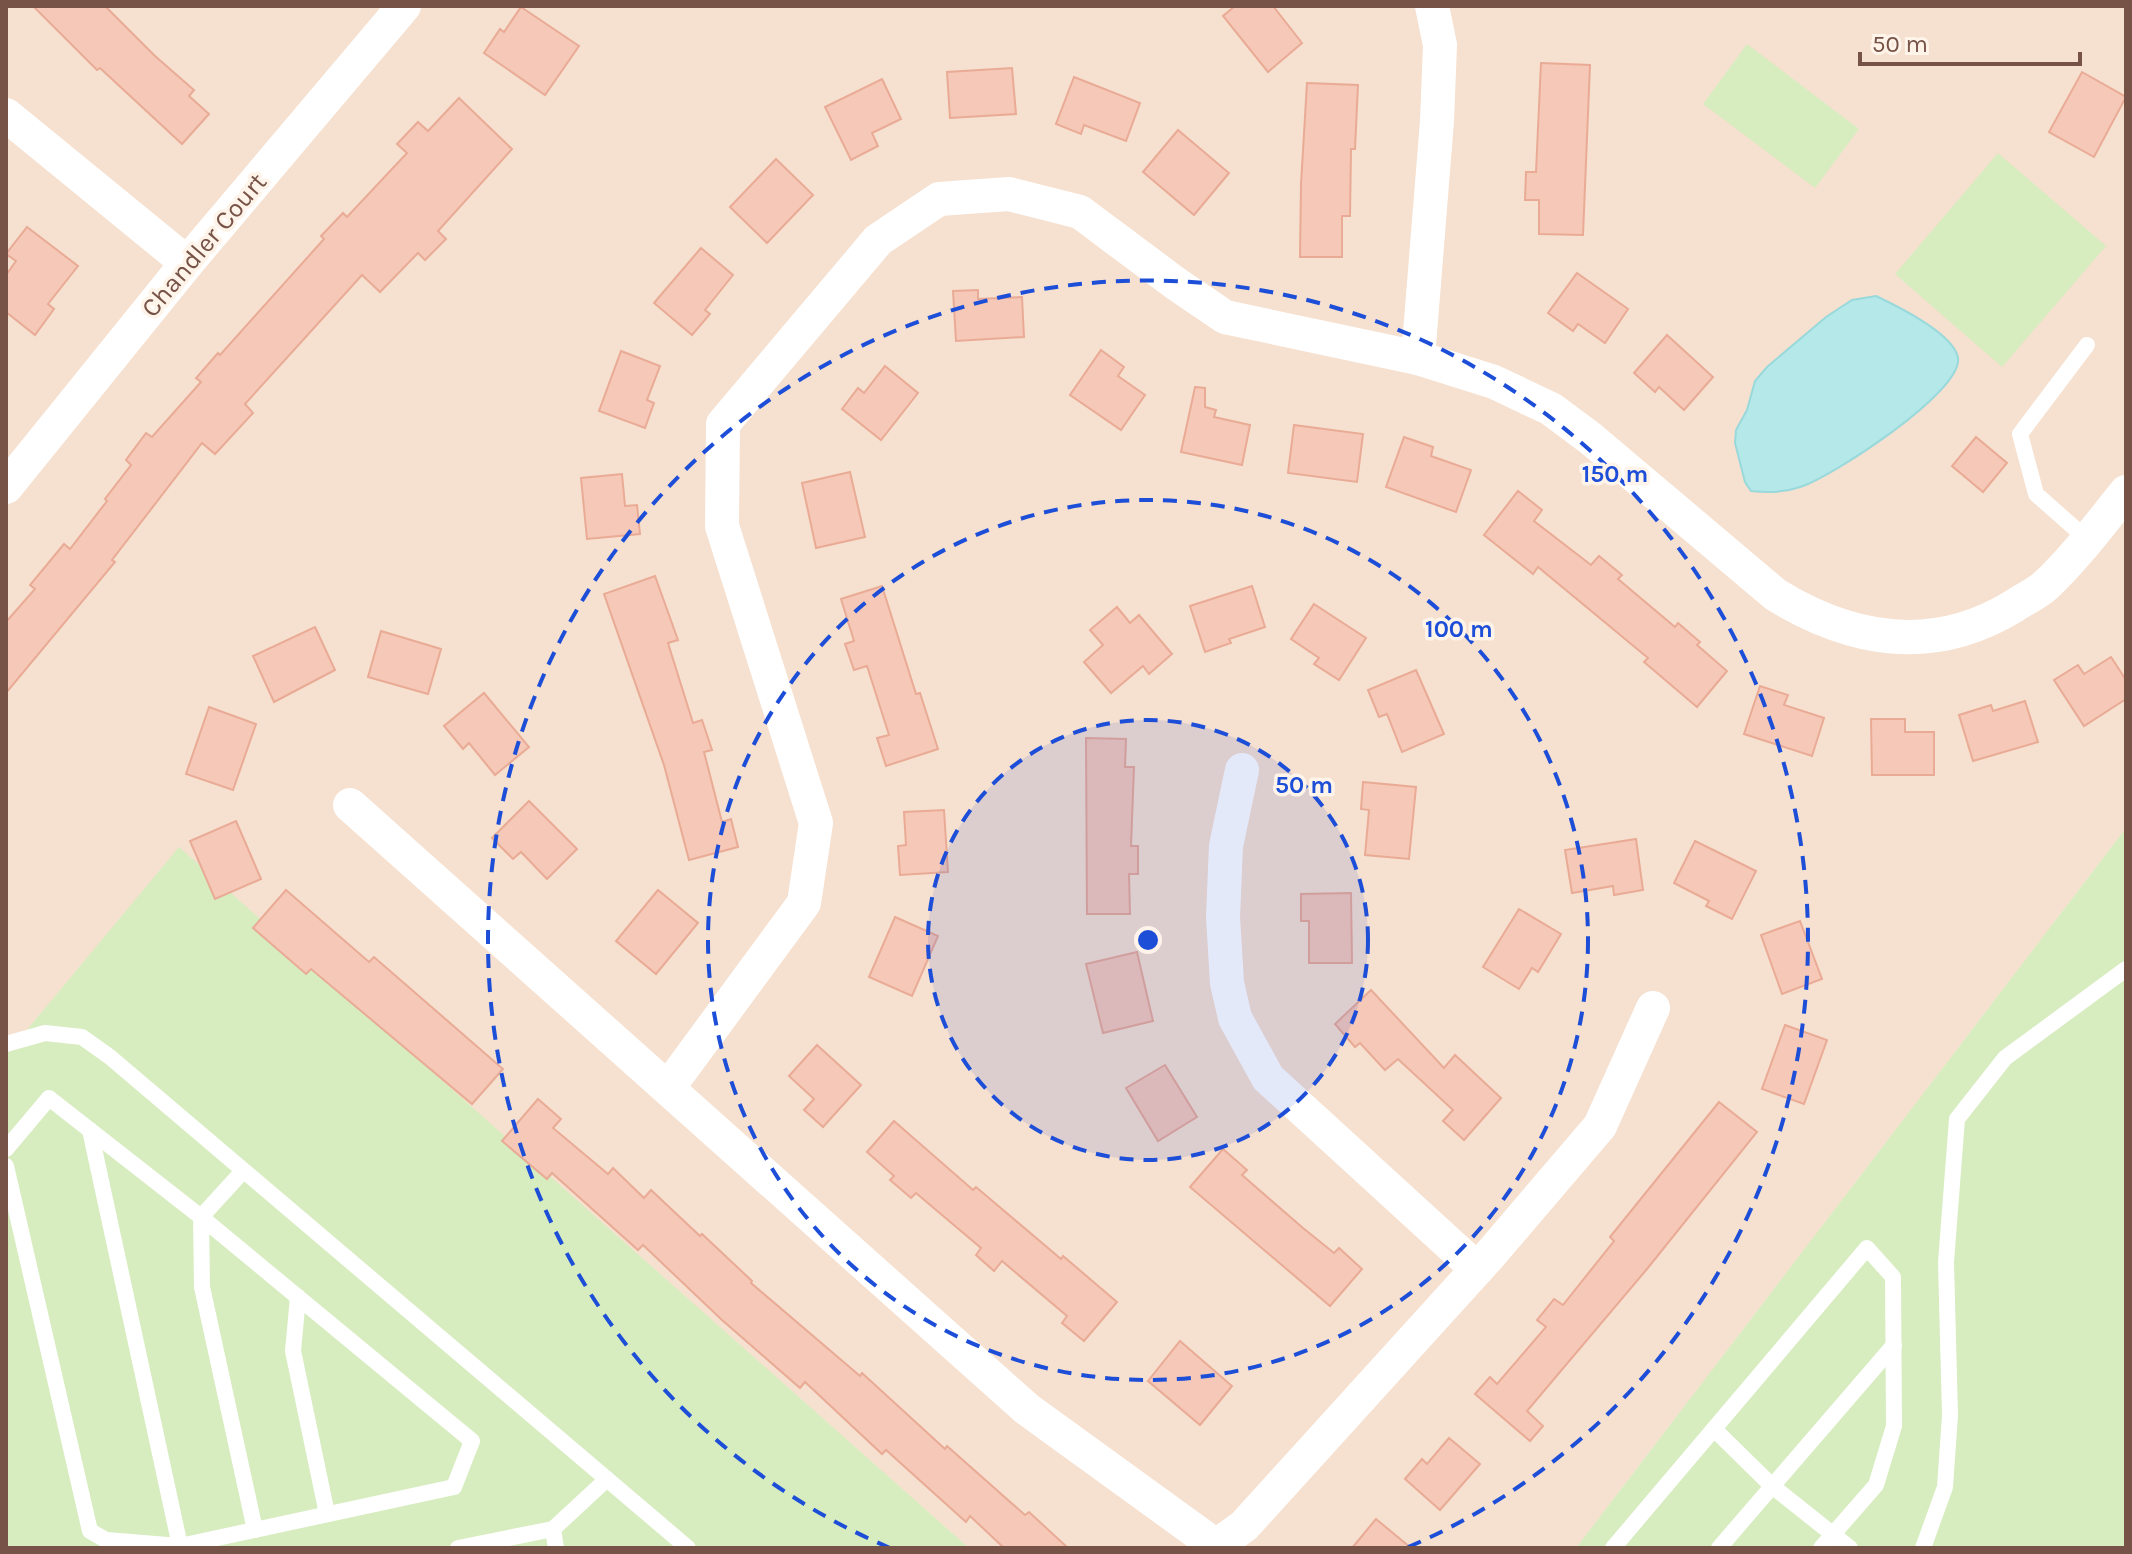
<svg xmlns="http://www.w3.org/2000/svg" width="2132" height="1554" viewBox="0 0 2132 1554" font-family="Karla,sans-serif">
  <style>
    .residential { fill: #f6e0cf }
    .green { fill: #d7ecbf }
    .water { fill: #b4e8e9; stroke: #9ad9db; stroke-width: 2 }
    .building { fill: #f5c8b7; stroke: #e9ab96; stroke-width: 2 }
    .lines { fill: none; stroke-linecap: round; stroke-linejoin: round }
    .lane { stroke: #fff; stroke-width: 16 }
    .street { stroke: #fff; stroke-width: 34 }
    .ring { fill: none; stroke: #1d4ed8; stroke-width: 4; stroke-dasharray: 14 10 }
    .labels { text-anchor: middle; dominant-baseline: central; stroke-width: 7; stroke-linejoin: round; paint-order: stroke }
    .street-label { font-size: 26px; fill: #775246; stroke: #fff4e9 }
    .centre { fill: #1d4ed8; stroke: #fff4e9; stroke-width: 4 }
    .ring-label { font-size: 24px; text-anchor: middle; font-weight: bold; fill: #1d4ed8; stroke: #fff4e9; stroke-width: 7; stroke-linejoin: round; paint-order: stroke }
  </style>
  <rect width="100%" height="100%" fill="#feefe1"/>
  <path class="residential" d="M 6,6 L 2126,6 L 2126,828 L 1576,1548 L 969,1548 L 179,848 L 6,1055 Z"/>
  <g class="green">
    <path d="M 1747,44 L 1859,129 L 1815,188 L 1703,104 Z"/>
    <path d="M 1998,153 L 2106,246 L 2002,367 L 1895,274 Z"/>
    <path d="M 2126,828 L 2126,1548 L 1576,1548 Z"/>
    <path d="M 179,847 L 969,1548 L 6,1548 L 6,1055 Z"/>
  </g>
  <path class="water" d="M 1876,296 C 1897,306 1954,334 1958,358 C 1963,392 1830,478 1800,487 C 1783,493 1768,493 1751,491 L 1745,482 L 1735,443 L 1736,430 L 1747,410 L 1755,381 L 1767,367 L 1826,317 L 1852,300 Z"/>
  <g class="building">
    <path d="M 33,6 L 105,6 L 155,56 L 194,90 L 189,96 L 209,114 L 182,144 L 100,68 L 97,70 Z"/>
    <path d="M 1235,6 L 1273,6 L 1302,43 L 1268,72 L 1223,16 Z"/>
    <path d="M 521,7 L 579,46 L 545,95 L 484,53 L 500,29 L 504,32 Z"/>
    <path d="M 1541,63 L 1590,65 L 1583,235 L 1539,234 L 1539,200 L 1525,200 L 1526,172 L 1536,172 Z"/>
    <path d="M 1012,68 L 1016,114 L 950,118 L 947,72 Z"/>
    <path d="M 2082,72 L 2126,97 L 2094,157 L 2049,132 Z"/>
    <path d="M 1074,77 L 1140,103 L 1126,141 L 1084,125 L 1081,134 L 1056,124 Z"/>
    <path d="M 882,79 L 901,119 L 872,133 L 878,146 L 851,160 L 825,107 Z"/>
    <path d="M 1307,83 L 1358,85 L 1355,149 L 1351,149 L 1350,216 L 1342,216 L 1342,257 L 1300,257 L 1301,184 Z"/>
    <path d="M 459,98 L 512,149 L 438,231 L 446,239 L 425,260 L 418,253 L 380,292 L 362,275 L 245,404 L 253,413 L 215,454 L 202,443 L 112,560 L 115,562 L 6,693 L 6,622 L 35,589 L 30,585 L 64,544 L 70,549 L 107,501 L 105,499 L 131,465 L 126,460 L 146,433 L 152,437 L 201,382 L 196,378 L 218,353 L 220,355 L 324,239 L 321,236 L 343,213 L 347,217 L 407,153 L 397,144 L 418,122 L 428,131 Z"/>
    <path d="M 1178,130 L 1229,173 L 1194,215 L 1143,172 Z"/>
    <path d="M 776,159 L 813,195 L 767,243 L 730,207 Z"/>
    <path d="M 27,227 L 78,266 L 48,304 L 54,309 L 35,335 L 6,312 L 6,275 L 16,261 L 6,254 Z"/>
    <path d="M 701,248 L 733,275 L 705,310 L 710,314 L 692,335 L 654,303 Z"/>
    <path d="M 1577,273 L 1628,309 L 1605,343 L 1578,324 L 1573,331 L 1548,313 Z"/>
    <path d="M 978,290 L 978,299 L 1022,297 L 1024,337 L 956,341 L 953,291 Z"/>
    <path d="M 1667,335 L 1713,377 L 1684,410 L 1659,387 L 1655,392 L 1634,373 Z"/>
    <path d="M 1101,350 L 1124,367 L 1118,376 L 1145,395 L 1121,430 L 1070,395 Z"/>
    <path d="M 621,351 L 660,366 L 647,400 L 654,403 L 645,428 L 599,411 Z"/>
    <path d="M 885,366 L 918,393 L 881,440 L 842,409 L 858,388 L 864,393 Z"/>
    <path d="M 1195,387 L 1205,388 L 1205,407 L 1216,410 L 1214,417 L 1250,425 L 1242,465 L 1181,452 Z"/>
    <path d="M 1294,425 L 1363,434 L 1357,482 L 1288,473 Z"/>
    <path d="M 1404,437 L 1433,447 L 1431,456 L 1471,470 L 1456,512 L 1386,487 Z"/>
    <path d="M 1976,437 L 2007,463 L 1983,492 L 1952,466 Z"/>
    <path d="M 850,472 L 865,537 L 816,548 L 802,483 Z"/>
    <path d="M 622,474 L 625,506 L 637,505 L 640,534 L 587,539 L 581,478 Z"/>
    <path d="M 1518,491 L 1542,510 L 1534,521 L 1591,565 L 1599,556 L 1622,575 L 1618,579 L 1675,627 L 1678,623 L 1700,642 L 1697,645 L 1727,671 L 1697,707 L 1644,662 L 1648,658 L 1538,567 L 1533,574 L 1484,535 Z"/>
    <path d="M 655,576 L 678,640 L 668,643 L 693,723 L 702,720 L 712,750 L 704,752 L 722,822 L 731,819 L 738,847 L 689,860 L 664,765 L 604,594 Z"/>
    <path d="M 882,586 L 916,694 L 920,693 L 938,749 L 886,766 L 877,738 L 889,735 L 867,666 L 854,670 L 845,644 L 854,641 L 841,599 Z"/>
    <path d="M 1252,586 L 1265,627 L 1229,639 L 1231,643 L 1205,652 L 1190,606 Z"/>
    <path d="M 1314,604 L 1366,638 L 1339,680 L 1314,664 L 1319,658 L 1291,639 Z"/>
    <path d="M 1117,607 L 1130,623 L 1139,615 L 1172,654 L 1149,674 L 1143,666 L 1111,693 L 1084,662 L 1103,645 L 1090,630 Z"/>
    <path d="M 315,627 L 335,670 L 274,702 L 253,656 Z"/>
    <path d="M 381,631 L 441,649 L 428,694 L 368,677 Z"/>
    <path d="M 2111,657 L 2126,680 L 2126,699 L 2084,726 L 2054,680 L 2078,665 L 2084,674 Z"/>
    <path d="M 1416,670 L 1444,734 L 1402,752 L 1387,714 L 1379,717 L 1368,690 Z"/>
    <path d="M 1760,686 L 1788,695 L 1784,705 L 1824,718 L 1812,756 L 1744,734 Z"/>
    <path d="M 484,693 L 529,747 L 495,775 L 469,743 L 463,749 L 444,726 Z"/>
    <path d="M 2025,701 L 2038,742 L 1973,761 L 1959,715 L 1991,705 L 1993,711 Z"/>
    <path d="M 209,707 L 256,724 L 233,790 L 186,774 Z"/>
    <path d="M 1871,719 L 1905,719 L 1905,732 L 1934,732 L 1934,775 L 1872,775 Z"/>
    <path d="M 1086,738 L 1126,739 L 1125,767 L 1134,767 L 1131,846 L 1138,846 L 1138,874 L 1129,874 L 1130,914 L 1087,914 Z"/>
    <path d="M 1363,782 L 1416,787 L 1409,859 L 1365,855 L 1369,810 L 1361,809 Z"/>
    <path d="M 529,801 L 577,849 L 547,879 L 521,852 L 513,859 L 492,838 Z"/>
    <path d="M 944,810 L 948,872 L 900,875 L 898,846 L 906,845 L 904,812 Z"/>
    <path d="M 236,821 L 261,879 L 215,899 L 190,841 Z"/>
    <path d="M 1636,839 L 1643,890 L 1614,895 L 1613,886 L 1572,893 L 1565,850 Z"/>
    <path d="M 1695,841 L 1756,871 L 1732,919 L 1706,906 L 1709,901 L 1674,883 Z"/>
    <path d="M 286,890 L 369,962 L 374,957 L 503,1069 L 472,1104 L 311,969 L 306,974 L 253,928 Z"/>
    <path d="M 658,890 L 698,923 L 656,974 L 616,941 Z"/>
    <path d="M 1351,893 L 1352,963 L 1309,963 L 1309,921 L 1301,921 L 1301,894 Z"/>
    <path d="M 1519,909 L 1561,934 L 1538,972 L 1532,968 L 1519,989 L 1483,967 Z"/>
    <path d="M 895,917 L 938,936 L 912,996 L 869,977 Z"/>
    <path d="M 1800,921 L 1822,979 L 1782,994 L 1761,935 Z"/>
    <path d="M 1137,952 L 1153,1021 L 1103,1033 L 1086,964 Z"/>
    <path d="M 1371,990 L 1444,1068 L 1455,1055 L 1501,1098 L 1464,1140 L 1443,1121 L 1453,1110 L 1398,1059 L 1385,1070 L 1360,1043 L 1355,1047 L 1335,1024 Z"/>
    <path d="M 1785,1025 L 1827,1040 L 1804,1104 L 1762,1089 Z"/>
    <path d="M 817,1045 L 861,1085 L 823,1127 L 804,1110 L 814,1099 L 789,1076 Z"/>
    <path d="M 1165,1065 L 1197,1117 L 1158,1141 L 1126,1088 Z"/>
    <path d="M 538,1099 L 561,1119 L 553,1128 L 608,1174 L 613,1168 L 644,1198 L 651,1190 L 700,1236 L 702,1234 L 752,1281 L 751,1283 L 860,1376 L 862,1373 L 945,1449 L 947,1446 L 1025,1515 L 1029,1512 L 1068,1548 L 1004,1548 L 970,1516 L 966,1522 L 886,1450 L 882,1454 L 805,1382 L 800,1388 L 722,1320 L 643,1245 L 638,1250 L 552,1173 L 547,1179 L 502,1141 Z"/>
    <path d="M 1719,1102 L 1757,1132 L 1647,1269 L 1527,1411 L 1543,1426 L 1530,1441 L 1475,1394 L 1490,1377 L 1497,1384 L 1546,1327 L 1537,1320 L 1554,1299 L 1563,1305 L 1614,1241 L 1610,1237 Z"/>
    <path d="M 894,1121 L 973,1190 L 976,1187 L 1061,1259 L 1063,1256 L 1117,1302 L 1084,1341 L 1062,1323 L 1067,1316 L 1002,1261 L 994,1271 L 976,1255 L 981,1248 L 916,1193 L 911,1198 L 890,1180 L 894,1176 L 867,1152 Z"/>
    <path d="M 1223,1149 L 1247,1170 L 1242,1175 L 1303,1228 L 1334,1253 L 1339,1248 L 1362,1269 L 1330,1306 L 1190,1187 Z"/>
    <path d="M 1180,1341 L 1232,1386 L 1200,1425 L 1148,1381 Z"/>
    <path d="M 1449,1438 L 1480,1464 L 1440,1510 L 1405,1479 L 1422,1459 L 1427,1464 Z"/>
    <path d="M 1376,1519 L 1411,1548 L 1352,1548 Z"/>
  </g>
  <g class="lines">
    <g class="lane">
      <path d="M 2087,345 L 2020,434 L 2036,494 L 2088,540"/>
      <path d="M 6,1044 L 45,1033 L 82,1037 L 110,1057 L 688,1548"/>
      <path d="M 90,1130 L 180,1546"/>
      <path d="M 6,1149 L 49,1098 L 201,1217 L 472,1441 L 454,1487 L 180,1546 L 106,1540 L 90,1531 L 6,1166"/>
      <path d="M 243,1171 L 201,1217 L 202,1287 L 255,1530"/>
      <path d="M 298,1297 L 293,1351 L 327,1514"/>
      <path d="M 1714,1429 L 1772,1486 L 1850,1548"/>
      <path d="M 458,1548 L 553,1529"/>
      <path d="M 556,1548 L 553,1529 L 607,1479"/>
      <path d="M 1613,1548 L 1867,1248 L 1893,1277 L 1894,1426 L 1876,1485 L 1821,1548"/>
      <path d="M 1719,1548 L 1894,1345"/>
      <path d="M 1923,1548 L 1945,1487 L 1950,1415 L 1946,1262 L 1957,1119 L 2005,1058 L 2126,969"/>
    </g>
    <g class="street">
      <path d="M 6,115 L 187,263"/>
      <path d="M 1418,358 L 1437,121 L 1440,45 L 1432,6"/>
      <path d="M 6,487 L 187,263 L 404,6"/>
      <path d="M 1242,770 L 1226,846 L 1223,917 L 1227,983 L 1235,1018 L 1268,1078 L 1477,1269"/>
      <path d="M 350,805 L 1027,1409 L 1216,1546 L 1244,1526 L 1489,1256 L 1600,1126 L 1653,1008"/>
      <path d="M 668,1088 L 804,903 L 816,823 L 722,526 L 723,424 L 878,240 L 939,199 L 1009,194 L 1080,212 L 1175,283 L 1225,317 L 1418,358 L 1494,382 L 1551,409 L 1590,438 L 1776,595 C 1853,642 1934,655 2014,606 C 2024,599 2036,594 2045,586 C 2075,558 2100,524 2126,492"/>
    </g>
  </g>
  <circle cx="1148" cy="940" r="220" fill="#1d4ed8" fill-opacity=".12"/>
  <g class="ring">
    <circle cx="1148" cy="940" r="220"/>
    <circle cx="1148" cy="940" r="440"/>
    <path d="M890 1548A660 660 0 1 1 1406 1548"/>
  </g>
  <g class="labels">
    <g class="street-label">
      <text transform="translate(204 245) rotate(-50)">Chandler Court</text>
    </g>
  </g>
  <circle cx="1148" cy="940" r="12" class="centre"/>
  <g class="ring-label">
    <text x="1615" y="482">150 m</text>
    <text x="1459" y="637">100 m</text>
    <text x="1304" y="793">50 m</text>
  </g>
  <rect width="2132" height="1554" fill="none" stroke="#775246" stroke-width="16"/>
  <path d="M1860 52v12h220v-12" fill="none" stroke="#775246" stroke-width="4"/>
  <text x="1872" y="52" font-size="24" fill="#775246" stroke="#fff4e9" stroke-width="6" paint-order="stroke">50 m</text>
</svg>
